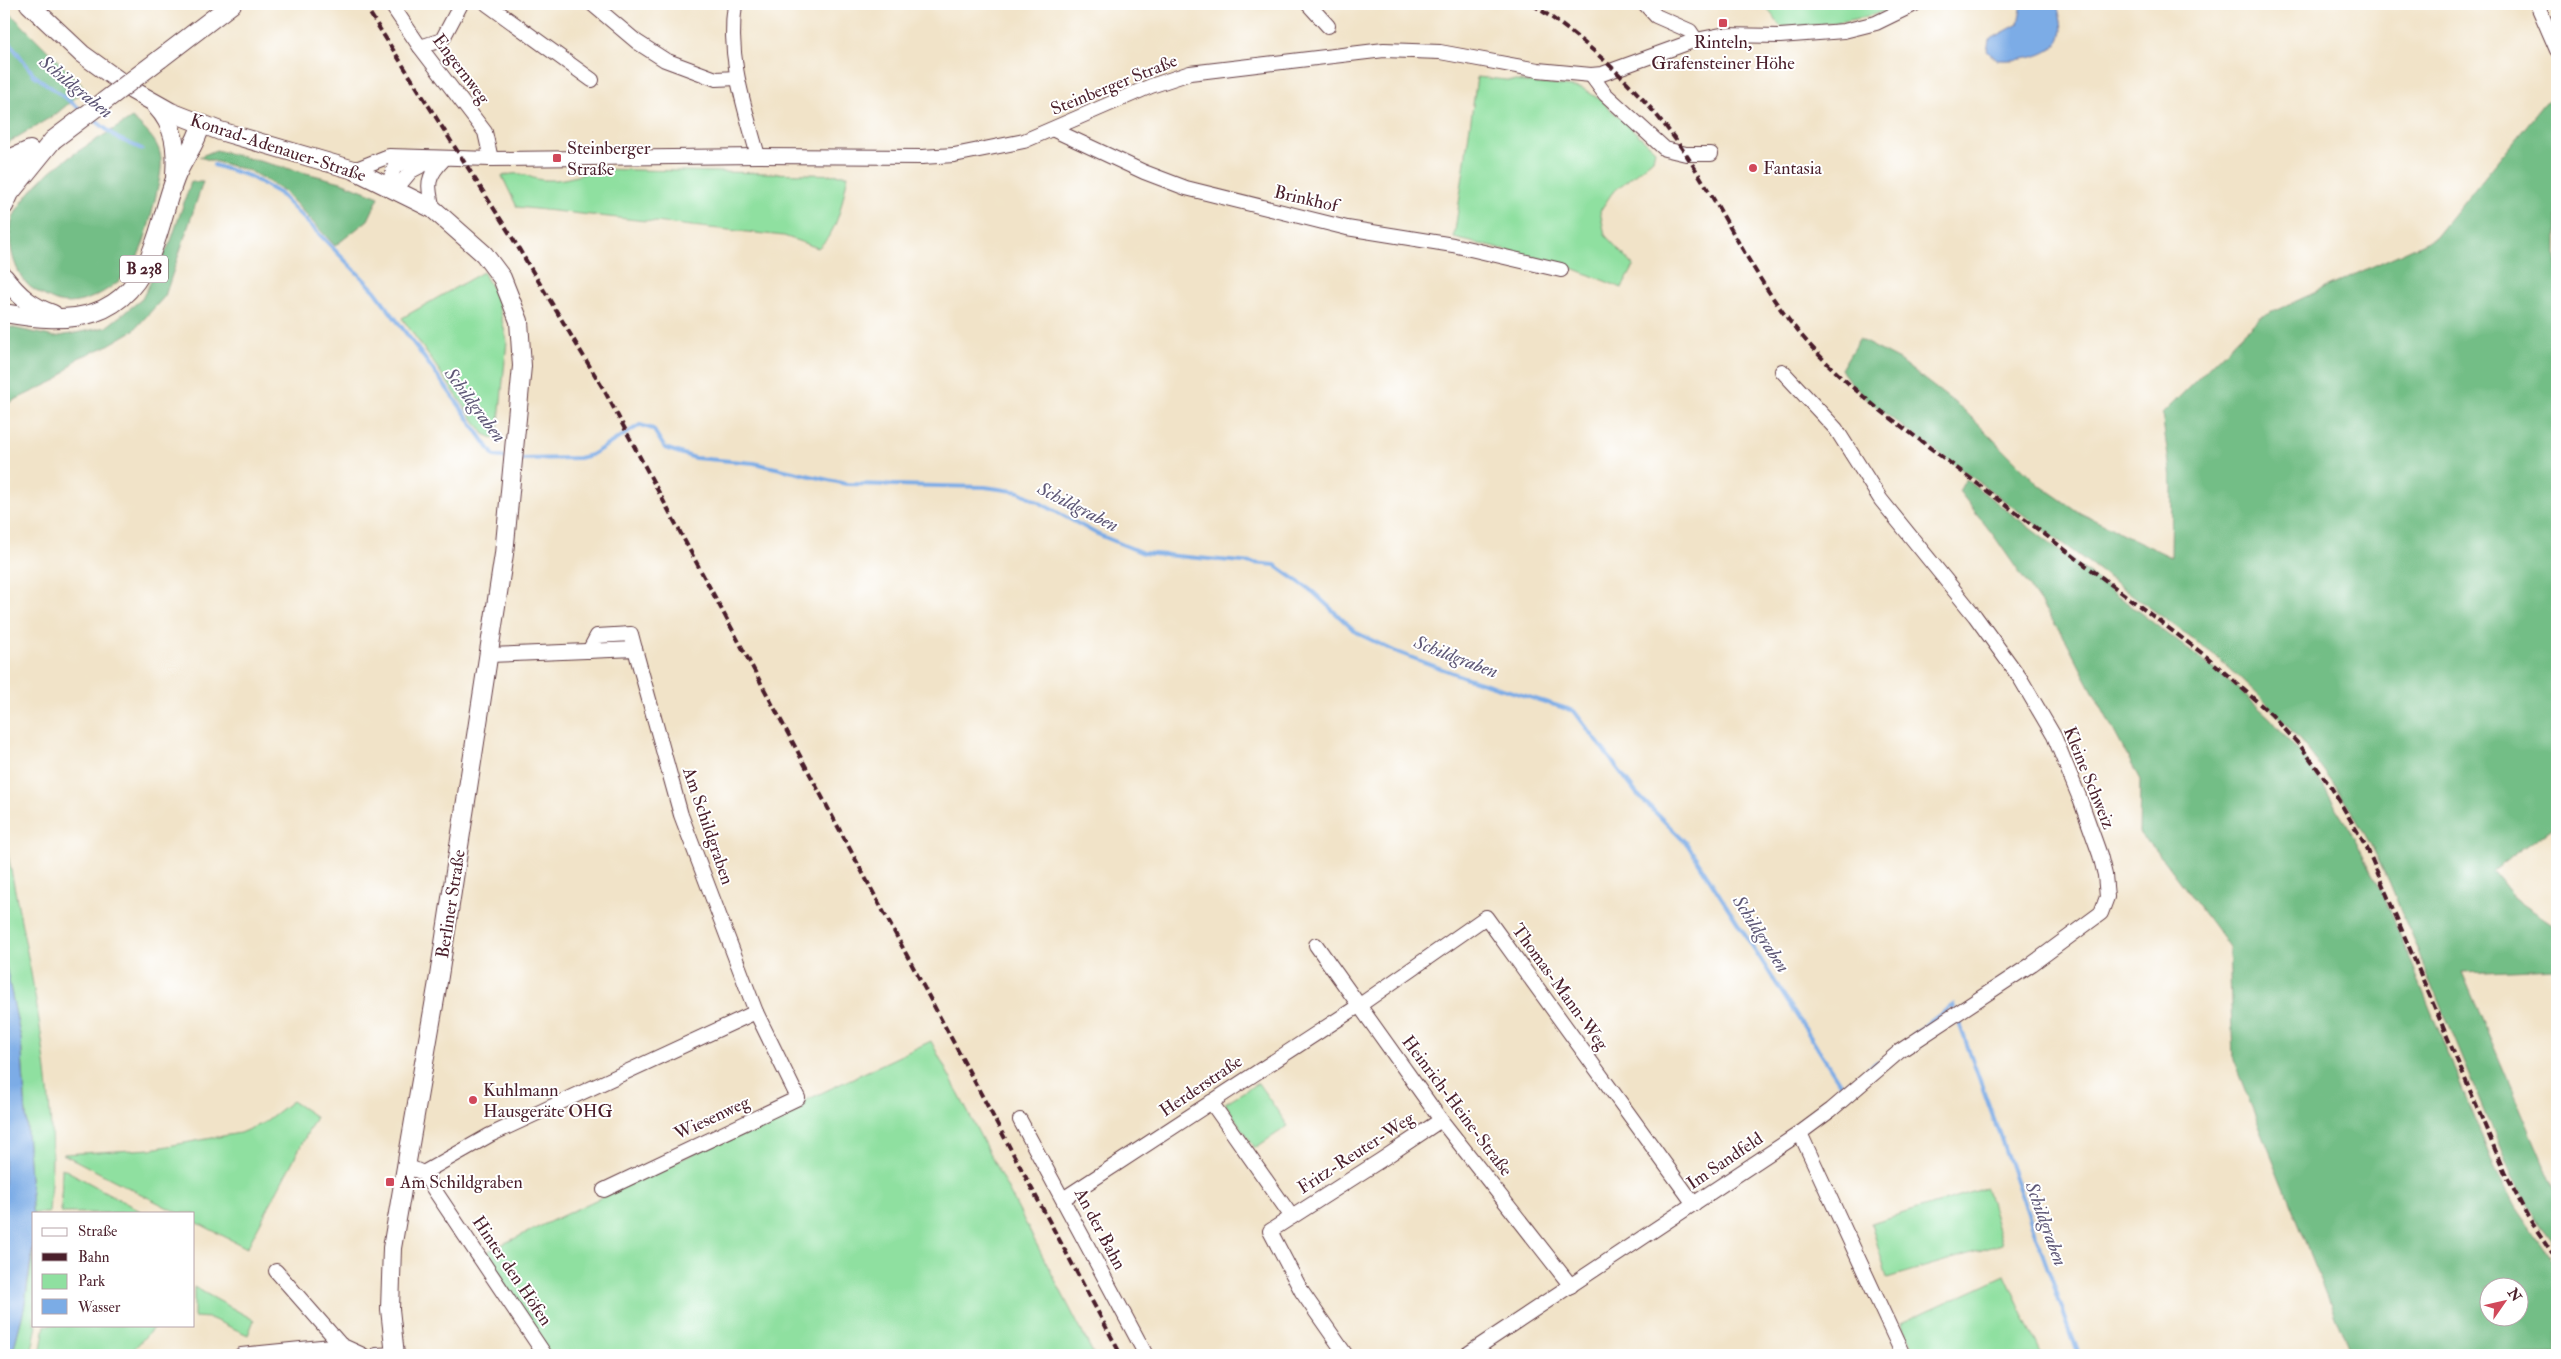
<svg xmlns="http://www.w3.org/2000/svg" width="2561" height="1359" viewBox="0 0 2561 1359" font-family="'IM FELL Double Pica',serif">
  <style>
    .green { fill: #8fe0a0; stroke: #6c8066 }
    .forest { fill: #73be86; stroke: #5e6e58; fill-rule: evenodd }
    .water { fill: #7bace6; stroke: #626688 }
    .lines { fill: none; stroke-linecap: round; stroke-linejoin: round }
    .stream { stroke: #7bace6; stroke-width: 4 }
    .minor-casing { stroke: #633c43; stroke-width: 16 }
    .major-casing { stroke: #633c43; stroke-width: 20 }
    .minor { stroke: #fff; stroke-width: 14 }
    .major { stroke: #fff; stroke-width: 18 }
    .rail { stroke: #4a1f2b; stroke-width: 4; stroke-dasharray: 8 4; stroke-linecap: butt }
    .major-bridge-casing { stroke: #633c43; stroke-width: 20; stroke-linecap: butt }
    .major-bridge { stroke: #fff; stroke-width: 18 }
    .poi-dot { fill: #d1495b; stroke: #fff; stroke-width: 2 }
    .labels { text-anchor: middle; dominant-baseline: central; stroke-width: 4; stroke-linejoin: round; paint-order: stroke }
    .shield { fill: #fff; stroke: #80626b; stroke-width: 1 }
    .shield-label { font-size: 16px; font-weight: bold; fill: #4a1f2b }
    .poi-label { font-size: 18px; fill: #4a1f2b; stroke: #fff; text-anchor: start }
    .street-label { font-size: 18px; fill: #4a1f2b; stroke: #fff }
    .water-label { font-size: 19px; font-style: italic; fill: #5e5776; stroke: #fff }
  </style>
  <rect width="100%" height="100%" fill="#fff"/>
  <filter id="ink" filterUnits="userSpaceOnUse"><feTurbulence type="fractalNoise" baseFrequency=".02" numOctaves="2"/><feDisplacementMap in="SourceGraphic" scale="10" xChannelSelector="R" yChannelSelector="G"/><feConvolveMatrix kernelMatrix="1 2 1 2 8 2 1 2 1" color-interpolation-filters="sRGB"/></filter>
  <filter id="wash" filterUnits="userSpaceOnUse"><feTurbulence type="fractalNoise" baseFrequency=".0096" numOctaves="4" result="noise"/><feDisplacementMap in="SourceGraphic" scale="20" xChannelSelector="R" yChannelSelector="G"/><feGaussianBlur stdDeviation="1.12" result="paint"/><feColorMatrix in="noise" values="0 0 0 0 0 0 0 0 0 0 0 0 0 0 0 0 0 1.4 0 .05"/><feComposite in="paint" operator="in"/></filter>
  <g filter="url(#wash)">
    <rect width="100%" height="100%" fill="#f1e3c8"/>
    <g class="green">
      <path d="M 1764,4 L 1905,4 C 1865,20 1824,26 1781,27 Z"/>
      <path d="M 1477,77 L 1582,88 L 1599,99 L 1655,150 L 1653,159 L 1612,193 L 1600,211 L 1605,235 L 1634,266 L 1622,288 L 1560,263 L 1454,238 Z"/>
      <path d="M 596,169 L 848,175 C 842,201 839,231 818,248 L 784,236 L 517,207 L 502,176 C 528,169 526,180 547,180 C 564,181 581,175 596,169 Z"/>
      <path d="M 483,272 L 496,295 L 507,341 L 497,440 L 484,434 L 402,318 Z"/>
      <path d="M 4,834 C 24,940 50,1048 52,1156 C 52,1175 50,1194 49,1213 L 34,1213 L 34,1239 L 21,1039 L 4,957 Z"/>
      <path d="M 931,1041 L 1094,1355 L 550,1355 L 484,1253 Z"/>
      <path d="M 1258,1083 L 1288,1126 L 1255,1148 L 1225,1103 Z"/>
      <path d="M 292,1101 L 316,1117 L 247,1248 L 194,1221 L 194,1213 L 178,1213 L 63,1154 L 151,1149 L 240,1133 L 263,1123 Z"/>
      <path d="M 62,1168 L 144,1213 L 61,1213 Z"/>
      <path d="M 1986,1188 L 2002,1244 L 1887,1278 L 1871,1223 Z"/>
      <path d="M 34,1247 L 34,1325 L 37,1325 L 31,1355 L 12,1355 L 24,1309 Z"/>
      <path d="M 2005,1275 L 2042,1355 L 1916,1355 L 1901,1323 Z"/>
      <path d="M 194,1287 L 254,1320 L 248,1335 L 210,1318 L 194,1317 Z"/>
      <path d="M 45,1325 L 156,1325 L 134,1349 L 136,1355 L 40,1355 Z"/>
    </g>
    <g class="forest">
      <path d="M 4,7 L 86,89 L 56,114 L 4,145 Z"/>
      <path d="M 2557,92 L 2557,824 L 2492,871 L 2515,899 L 2557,927 L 2557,968 L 2462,972 L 2557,1195 L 2557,1249 L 2542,1228 L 2512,1176 L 2386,875 C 2344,787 2288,717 2213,654 C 2125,590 2038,525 1950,461 C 1923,441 1855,396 1841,369 L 1859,339 L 1899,360 L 1964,410 L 2038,484 L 2080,513 L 2171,557 L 2172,485 L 2162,414 L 2259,318 L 2435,238 L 2545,103 Z"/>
      <path d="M 132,118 C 169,149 164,160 154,204 C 150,221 143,250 133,265 C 120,286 81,310 56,301 C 48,298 35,291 29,286 C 12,270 4,233 16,212 C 41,168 91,144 132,118 Z"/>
      <path d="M 216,150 L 341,182 L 379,197 L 368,220 L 335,246 L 283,190 L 250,171 L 199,157 Z"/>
      <path d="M 191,182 L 203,182 L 165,296 L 134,330 L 105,347 L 78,358 L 57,380 L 4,405 L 4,326 L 55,337 L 106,327 L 142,299 L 171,241 Z"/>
      <path d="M 1966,479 L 2229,681 L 2270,718 L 2307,761 L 2347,824 L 2390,910 L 2494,1167 L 2515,1207 L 2557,1268 L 2557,1355 L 2351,1355 L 2233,1060 L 2229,947 L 2165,861 L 2139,833 L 2140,780 L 2083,673 L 2066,640 L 1994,536 L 1959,491 ZM 2518,1286 L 2518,1316 L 2488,1316 L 2488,1286 Z"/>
    </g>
    <g class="water">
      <path d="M 2022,4 L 2057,4 C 2059,12 2062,22 2062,31 C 2059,58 2018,61 1997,60 L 1987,51 L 1989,40 L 2018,24 Z"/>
      <path d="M 4,957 L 21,1039 L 34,1239 L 24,1309 L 12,1355 L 4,1355 Z"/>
    </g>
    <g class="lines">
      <g class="stream">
        <path d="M 4,35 L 34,75 L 83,111"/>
        <path d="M 91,117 L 117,138 L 142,149"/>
        <path d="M 214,165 L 249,176 L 279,193 L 375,291 L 459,405 L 494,456 L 510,458"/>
        <path d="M 519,459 L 579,458 L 591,455 L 640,425 L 653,429 L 665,448 L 695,458 L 754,463 L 846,484 L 985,487 L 1020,492 L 1097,534 L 1143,553 L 1275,565 L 1313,592 L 1357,633 L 1394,651 L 1464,677 L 1574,711 L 1637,794 L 1687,844 L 1843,1088 L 1848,1083"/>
        <path d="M 1957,1017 L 2079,1355"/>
        <path d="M 1914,1034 L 1953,1005 L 1954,1009"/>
        <path d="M 1859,1076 L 1877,1062"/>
      </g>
    </g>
  </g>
  <g filter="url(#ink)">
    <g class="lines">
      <g class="minor-casing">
        <g id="minor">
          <path d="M 391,4 L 420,47 L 485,132 L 491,159"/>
          <path d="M 487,4 L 592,80"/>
          <path d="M 592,4 L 637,42 L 665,60 L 716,79 L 737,78"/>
          <path d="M 735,4 C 727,57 744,105 758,156"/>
          <path d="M 1308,4 L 1328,26"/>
          <path d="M 1645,4 L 1656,16 L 1690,31 L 1696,40"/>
          <path d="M 2537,4 L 2557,50"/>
          <path d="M 420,47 L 442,40 L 461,4"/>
          <path d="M 1591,75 L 1605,94 L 1665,149 L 1686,154 L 1711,154"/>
          <path d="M 1054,130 L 1144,172 L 1186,188 L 1347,228 L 1453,245 L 1561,270"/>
          <path d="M 354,170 L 389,156 L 491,159 L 758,156 L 922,157 L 954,155 L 1024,141 L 1151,86 L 1190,73 L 1384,50 L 1440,52 L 1538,70 L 1591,75 L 1602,74 L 1696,40 L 1721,35 L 1780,36 L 1844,31 L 1876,23 L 1915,4"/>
          <path d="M 388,186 L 394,168 L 409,157"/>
          <path d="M 396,189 L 411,171 L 434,159"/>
          <path d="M 433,209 C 427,185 426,177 444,159"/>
          <path d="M 1782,371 L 1836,429 L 1881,500 L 1975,616 L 2020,678 L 2054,736 L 2080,799 L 2100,855 L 2105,875 L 2107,897 L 2101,913 L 2032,964 L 1900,1051 L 1831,1110 L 1800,1133"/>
          <path d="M 589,651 L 597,636 L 631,634 L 635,649"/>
          <path d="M 1316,945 L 1441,1120 L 1571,1286"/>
          <path d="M 1211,1102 L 1292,1217"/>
          <path d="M 1020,1120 L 1146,1355"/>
          <path d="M 414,1169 L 423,1173 L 545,1355"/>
          <path d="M 423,1173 L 490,1135 L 756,1012 L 681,815 L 635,649 L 489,655"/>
          <path d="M 604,1190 L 798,1098 L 756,1012"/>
          <path d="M 1063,1199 L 1360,1005 L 1486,917 L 1694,1204"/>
          <path d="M 276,1271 L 341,1345"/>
          <path d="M 241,1355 L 341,1345 L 363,1355"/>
          <path d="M 376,1355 L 395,1354"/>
          <path d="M 1346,1355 L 1302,1292 L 1270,1231 L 1381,1160 L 1441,1120"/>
          <path d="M 1466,1355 L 1800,1133 L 1903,1355"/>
        </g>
      </g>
      <g class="major-casing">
        <g id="major">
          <path d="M 29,4 L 82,54 L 132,90 L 171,112 L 220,131 L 354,170 L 433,209 L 484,254 L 502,278 L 519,321 L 522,366 L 504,554 L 439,976 L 392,1248 L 390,1309 L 395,1355"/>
          <path d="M 160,59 L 232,4"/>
          <path d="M 156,106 C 175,126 177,148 175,175"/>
          <path d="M 4,161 L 30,150"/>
          <path d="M 4,178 L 27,160"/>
          <path d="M 4,206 L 10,193 L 53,140"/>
          <path d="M 4,277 C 18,295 31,307 53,314"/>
          <path d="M 4,313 C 71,325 127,322 153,248 C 162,226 166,202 175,179 C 182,160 196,145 201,125"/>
        </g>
      </g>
      <use href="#minor" class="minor"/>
      <use href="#major" class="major"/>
      <g class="rail">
        <path d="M 364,4 L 510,234 L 604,390 L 1121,1355"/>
        <path d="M 1532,4 C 1592,44 1644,93 1685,153 C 1717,201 1742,253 1775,301 C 1803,342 1838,376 1876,407 L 2207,657 L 2271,714 L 2302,748 L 2331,787 L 2367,848 L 2505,1173 L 2528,1217 L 2557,1260"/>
      </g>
      <g class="major-bridge-casing">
        <path id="major-bridge" d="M 53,140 L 160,59"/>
      </g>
      <use href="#major-bridge" class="major-bridge"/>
    </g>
  </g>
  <g class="poi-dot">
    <rect x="1718" y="18" width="10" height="10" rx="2.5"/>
    <rect x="552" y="153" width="10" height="10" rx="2.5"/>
    <circle cx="1753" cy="168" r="5"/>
    <circle cx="473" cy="1100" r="5"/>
    <rect x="385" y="1177" width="10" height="10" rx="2.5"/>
  </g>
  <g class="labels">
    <rect class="shield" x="120" y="255.5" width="48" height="27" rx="4"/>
    <g class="shield-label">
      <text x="144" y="269">B 238</text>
    </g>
    <g class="poi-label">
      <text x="1723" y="42" text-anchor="middle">Rinteln,<tspan x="1723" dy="21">Grafensteiner Höhe</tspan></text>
      <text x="567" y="148">Steinberger<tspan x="567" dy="21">Straße</tspan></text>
      <text x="1763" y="168">Fantasia</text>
      <text x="483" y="1090">Kuhlmann<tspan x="483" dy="21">Hausgeräte OHG</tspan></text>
      <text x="400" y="1182">Am Schildgraben</text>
    </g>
    <g class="street-label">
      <text transform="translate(461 69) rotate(53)">Engernweg</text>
      <text transform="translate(1114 85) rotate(-22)">Steinberger Straße</text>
      <text transform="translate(278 148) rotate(18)">Konrad-Adenauer-Straße</text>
      <text transform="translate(1306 199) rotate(13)">Brinkhof</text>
      <text transform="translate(2089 778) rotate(68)">Kleine Schweiz</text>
      <text transform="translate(708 826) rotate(71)">Am Schildgraben</text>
      <text transform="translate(451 904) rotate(-81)">Berliner Straße</text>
      <text transform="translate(1560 987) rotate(54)">Thomas-Mann-Weg</text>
      <text transform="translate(1201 1086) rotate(-34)">Herderstraße</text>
      <text transform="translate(1457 1106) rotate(53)">Heinrich-Heine-Straße</text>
      <text transform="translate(712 1118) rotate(-25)">Wiesenweg</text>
      <text transform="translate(1356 1153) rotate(-33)">Fritz-Reuter-Weg</text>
      <text transform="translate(1725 1161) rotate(-34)">Im Sandfeld</text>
      <text transform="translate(1100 1229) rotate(62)">An der Bahn</text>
      <text transform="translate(512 1271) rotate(56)">Hinter den Höfen</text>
    </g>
    <g class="water-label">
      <text transform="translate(76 87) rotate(39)">Schildgraben</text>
      <text transform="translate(475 405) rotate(53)">Schildgraben</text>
      <text transform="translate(1078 507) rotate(27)">Schildgraben</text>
      <text transform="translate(1456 657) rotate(21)">Schildgraben</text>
      <text transform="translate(1761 934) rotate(57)">Schildgraben</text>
      <text transform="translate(2046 1224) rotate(70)">Schildgraben</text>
    </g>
  </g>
  <rect width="2561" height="1359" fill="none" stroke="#fff" stroke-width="20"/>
  <rect x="32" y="1212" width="162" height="115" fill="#ffffff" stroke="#b7a5aa"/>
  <rect x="42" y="1228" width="25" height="8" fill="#ffffff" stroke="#b7a5aa"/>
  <text x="78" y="1236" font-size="15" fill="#4a1f2b">Straße</text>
  <rect x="42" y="1253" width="25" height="8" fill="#4a1f2b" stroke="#b7a5aa"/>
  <text x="78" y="1262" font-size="15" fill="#4a1f2b">Bahn</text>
  <rect x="42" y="1274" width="25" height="15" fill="#8fe0a0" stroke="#b7a5aa"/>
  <text x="78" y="1286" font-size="15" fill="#4a1f2b">Park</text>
  <rect x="42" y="1299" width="25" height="15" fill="#7bace6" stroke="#b7a5aa"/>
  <text x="78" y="1312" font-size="15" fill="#4a1f2b">Wasser</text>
  <g transform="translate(2504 1302) rotate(56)"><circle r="24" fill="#ffffff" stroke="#b7a5aa"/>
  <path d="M0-4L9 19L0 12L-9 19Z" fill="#d1495b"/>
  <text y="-8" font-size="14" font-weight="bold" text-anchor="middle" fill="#4a1f2b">N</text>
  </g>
</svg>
